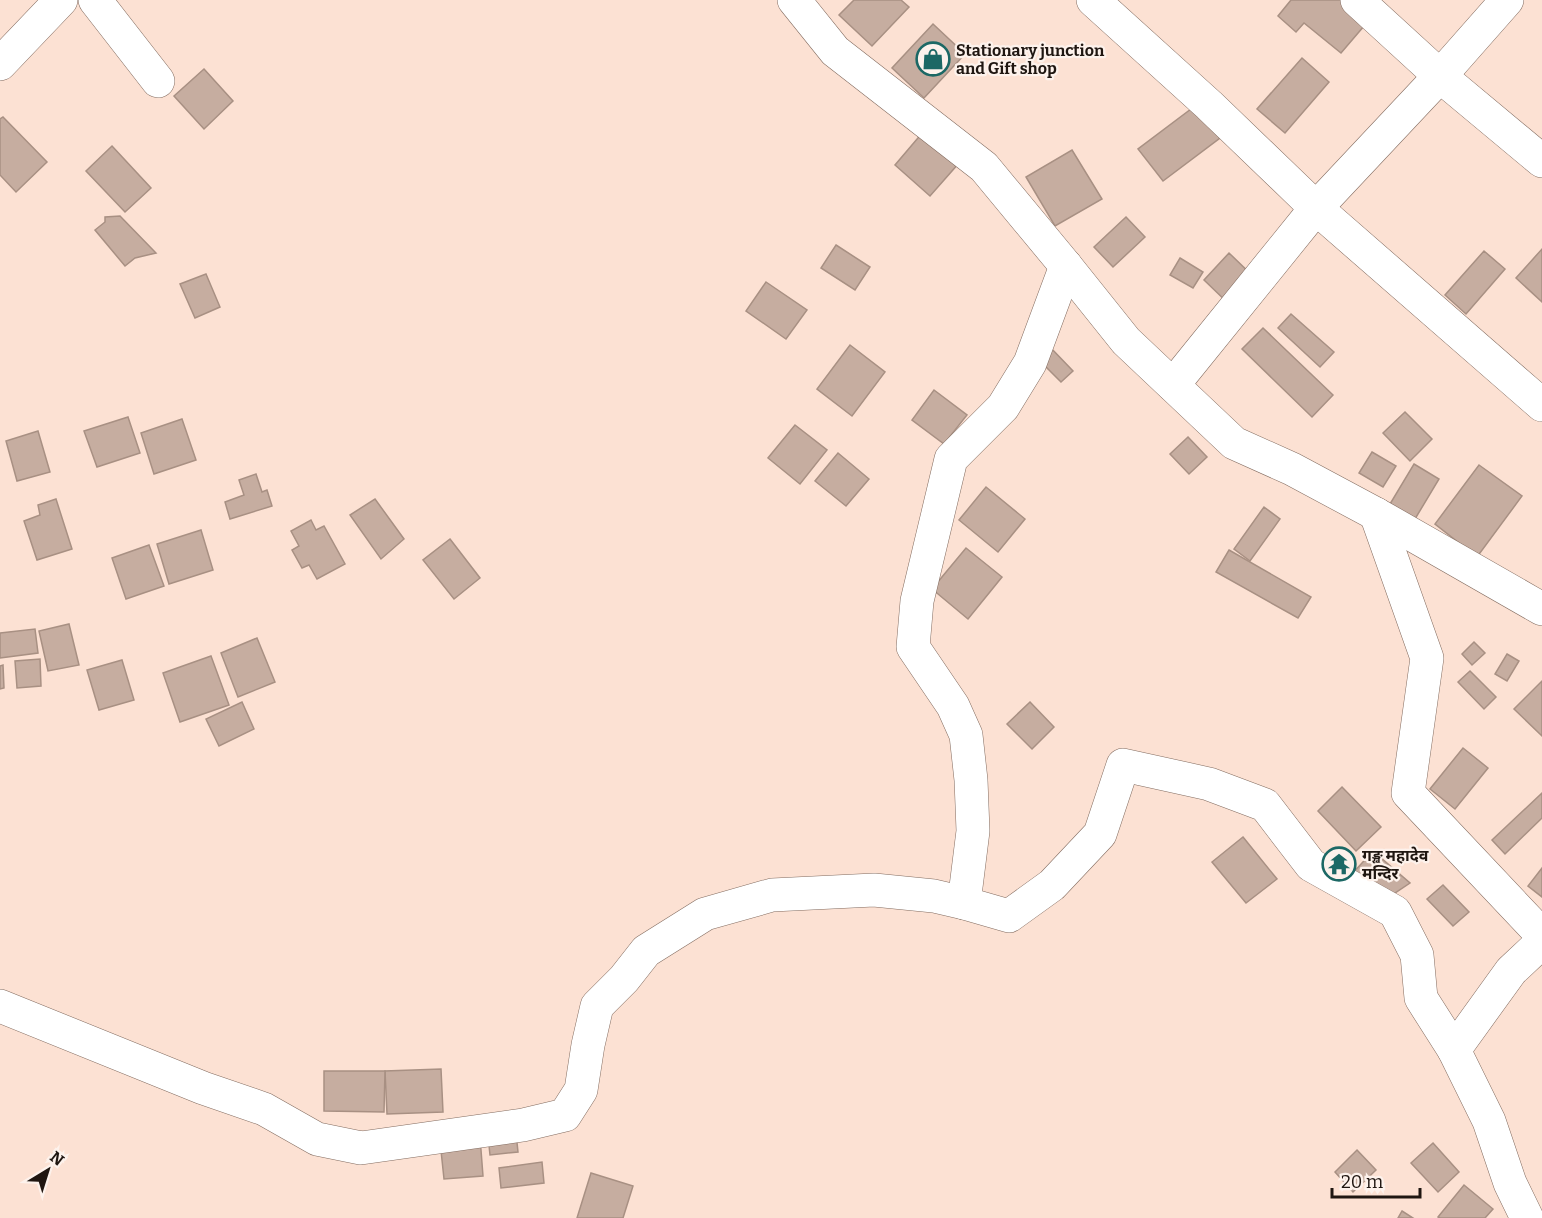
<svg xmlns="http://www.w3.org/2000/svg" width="1542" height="1218" viewBox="0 0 1542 1218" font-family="Bitter,'Noto Sans Devanagari',serif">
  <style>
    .building { fill: #c6ada0; stroke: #a89083; stroke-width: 1.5 }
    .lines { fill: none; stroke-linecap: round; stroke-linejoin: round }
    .minor-casing { stroke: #836c60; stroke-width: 34 }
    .minor { stroke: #fff; stroke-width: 33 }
    .labels { text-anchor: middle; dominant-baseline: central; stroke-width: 4.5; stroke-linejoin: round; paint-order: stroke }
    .poi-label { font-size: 16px; font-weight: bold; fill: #1f1611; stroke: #fdf2ec; text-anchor: start }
  </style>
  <rect width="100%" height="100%" fill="#fce1d3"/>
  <g class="building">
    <path d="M 854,0 L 901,0 L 909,7 L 872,46 L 839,15 Z"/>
    <path d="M 1291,0 L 1347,0 L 1370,19 L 1341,53 L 1304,23 L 1296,32 L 1278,16 Z"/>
    <path d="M 933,24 L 965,54 L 924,98 L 892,68 Z"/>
    <path d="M 1302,58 L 1329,82 L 1285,133 L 1257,109 Z"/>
    <path d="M 204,69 L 233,101 L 204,129 L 174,96 Z"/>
    <path d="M 1195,106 L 1220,138 L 1163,181 L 1138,149 Z"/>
    <path d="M 3,117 L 47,162 L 16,192 L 0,175 L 0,119 Z"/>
    <path d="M 923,132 L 959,163 L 930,196 L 895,165 Z"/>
    <path d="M 112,146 L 151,188 L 125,212 L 86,171 Z"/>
    <path d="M 1072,150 L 1102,199 L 1055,226 L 1026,177 Z"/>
    <path d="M 120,216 L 156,253 L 135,258 L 125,266 L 95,230 L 105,222 L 105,217 Z"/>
    <path d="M 1126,217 L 1145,237 L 1113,267 L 1094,247 Z"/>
    <path d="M 836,245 L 870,267 L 855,290 L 821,268 Z"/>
    <path d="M 1542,249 L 1542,302 L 1516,278 Z"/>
    <path d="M 1484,251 L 1505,269 L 1466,314 L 1445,295 Z"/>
    <path d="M 1229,253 L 1256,279 L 1231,306 L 1204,280 Z"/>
    <path d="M 1180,258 L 1203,272 L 1193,288 L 1170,275 Z"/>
    <path d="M 206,274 L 220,307 L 195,318 L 180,284 Z"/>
    <path d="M 766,282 L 807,310 L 786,339 L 746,311 Z"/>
    <path d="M 1291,314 L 1334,352 L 1320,367 L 1278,328 Z"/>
    <path d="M 1263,328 L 1333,395 L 1312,417 L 1242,349 Z"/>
    <path d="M 850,345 L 885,372 L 852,416 L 817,389 Z"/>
    <path d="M 1049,346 L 1073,371 L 1061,382 L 1037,358 Z"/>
    <path d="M 934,390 L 967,415 L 944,444 L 912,420 Z"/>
    <path d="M 1405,412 L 1432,439 L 1410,461 L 1383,433 Z"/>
    <path d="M 128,417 L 140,453 L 97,467 L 84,431 Z"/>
    <path d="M 182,419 L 196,460 L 154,474 L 141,433 Z"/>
    <path d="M 795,425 L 827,450 L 800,484 L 768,458 Z"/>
    <path d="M 38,431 L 50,472 L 17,481 L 6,441 Z"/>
    <path d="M 1188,437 L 1207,457 L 1189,474 L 1170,454 Z"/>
    <path d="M 1372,452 L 1396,466 L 1383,487 L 1359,473 Z"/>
    <path d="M 838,453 L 869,479 L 846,506 L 815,481 Z"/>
    <path d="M 1414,464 L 1439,479 L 1415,519 L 1390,504 Z"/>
    <path d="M 1479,465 L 1522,496 L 1477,557 L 1435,524 Z"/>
    <path d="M 256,474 L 262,492 L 267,490 L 272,506 L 230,519 L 225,502 L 244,495 L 239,480 Z"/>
    <path d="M 986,487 L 1025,519 L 998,552 L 959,520 Z"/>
    <path d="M 56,499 L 72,549 L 37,560 L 24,521 L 40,515 L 38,505 Z"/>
    <path d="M 375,499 L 404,539 L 381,559 L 350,515 Z"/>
    <path d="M 1264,507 L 1280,519 L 1250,561 L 1234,549 Z"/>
    <path d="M 311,520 L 316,530 L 324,526 L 345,564 L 317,579 L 309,565 L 302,568 L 292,550 L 299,546 L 291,531 Z"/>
    <path d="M 201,530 L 213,570 L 169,584 L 157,544 Z"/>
    <path d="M 450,539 L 480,578 L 454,599 L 423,560 Z"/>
    <path d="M 149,545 L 164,586 L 126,599 L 112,558 Z"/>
    <path d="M 966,548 L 1002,577 L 968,619 L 932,589 Z"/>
    <path d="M 1229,550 L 1311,597 L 1298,618 L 1216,572 Z"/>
    <path d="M 69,624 L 79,665 L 48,671 L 39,631 Z"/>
    <path d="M 35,629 L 38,653 L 0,658 L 0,633 Z"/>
    <path d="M 257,638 L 275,682 L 238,697 L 221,653 Z"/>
    <path d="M 1474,642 L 1485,653 L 1472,665 L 1462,654 Z"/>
    <path d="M 1507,654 L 1519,661 L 1507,681 L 1495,674 Z"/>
    <path d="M 211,656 L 229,705 L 180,722 L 163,673 Z"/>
    <path d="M 40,659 L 41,686 L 17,688 L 15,661 Z"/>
    <path d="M 122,660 L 134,700 L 99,710 L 87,670 Z"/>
    <path d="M 3,665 L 4,688 L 0,689 L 0,666 Z"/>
    <path d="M 1470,671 L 1496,697 L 1484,709 L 1458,682 Z"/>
    <path d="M 1542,681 L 1542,736 L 1514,709 Z"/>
    <path d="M 242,702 L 254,729 L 219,746 L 206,719 Z"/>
    <path d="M 1030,702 L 1054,727 L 1032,749 L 1007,724 Z"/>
    <path d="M 1463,748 L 1488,768 L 1455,809 L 1430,789 Z"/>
    <path d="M 1342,787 L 1381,827 L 1356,851 L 1318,811 Z"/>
    <path d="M 1542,793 L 1542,818 L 1505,854 L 1492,840 Z"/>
    <path d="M 1243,837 L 1277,879 L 1246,903 L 1212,862 Z"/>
    <path d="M 1373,851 L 1410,883 L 1386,899 L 1350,876 Z"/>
    <path d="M 1542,868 L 1542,897 L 1528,886 Z"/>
    <path d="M 1443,885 L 1469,912 L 1453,926 L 1427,899 Z"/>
    <path d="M 441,1069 L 443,1112 L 387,1114 L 385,1071 Z"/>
    <path d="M 324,1071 L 385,1071 L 384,1112 L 324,1111 Z"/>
    <path d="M 516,1133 L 518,1152 L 490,1155 L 488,1136 Z"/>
    <path d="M 480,1137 L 483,1176 L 444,1179 L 440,1141 Z"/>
    <path d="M 1433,1143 L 1459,1172 L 1438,1192 L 1411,1163 Z"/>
    <path d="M 1357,1150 L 1376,1170 L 1353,1192 L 1335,1172 Z"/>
    <path d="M 542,1162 L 544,1183 L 501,1188 L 499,1168 Z"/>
    <path d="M 591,1173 L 633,1186 L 623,1218 L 577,1218 Z"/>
    <path d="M 1464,1185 L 1493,1209 L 1485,1218 L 1440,1218 L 1438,1217 Z"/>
    <path d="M 1402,1211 L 1413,1218 L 1398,1218 Z"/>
  </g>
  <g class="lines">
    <g class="minor-casing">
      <g id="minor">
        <path d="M 95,0 L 158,81"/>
        <path d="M 794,0 L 835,51 L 984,167 L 1066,266 L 1126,341 L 1234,443 L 1292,469 L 1376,514 L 1542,609"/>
        <path d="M 1093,0 L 1209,105 L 1316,208 L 1542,405"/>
        <path d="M 1357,0 L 1440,76 L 1542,161"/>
        <path d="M 0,64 L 61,0"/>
        <path d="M 1066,266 L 1030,363 L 1003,407 L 951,459 L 917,601 L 913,647 L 953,706 L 966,735 L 971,780 L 973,831 L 964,903 L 1009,916 L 1052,885 L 1100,834 L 1123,765 L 1209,784 L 1265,805 L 1311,865 L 1395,912 L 1417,955 L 1421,998 L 1454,1050"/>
        <path d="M 1173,385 L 1316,208 L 1440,76 L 1507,0"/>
        <path d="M 1376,514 L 1427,658 L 1408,793 L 1542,935"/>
        <path d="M 0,1006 L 203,1088 L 264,1109 L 317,1139 L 361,1148 L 523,1125 L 565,1115 L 581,1090 L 588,1045 L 597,1006 L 624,979 L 646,951 L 705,914 L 772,895 L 874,890 L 934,896 L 964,903"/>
        <path d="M 1527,1218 L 1510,1183 L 1489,1121 L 1454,1050 L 1511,971 L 1542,942"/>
      </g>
    </g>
    <use href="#minor" class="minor"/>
  </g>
  <defs>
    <g id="shop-ring" transform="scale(1.725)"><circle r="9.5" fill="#fdf2ec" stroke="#1c6865" stroke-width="1.5"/><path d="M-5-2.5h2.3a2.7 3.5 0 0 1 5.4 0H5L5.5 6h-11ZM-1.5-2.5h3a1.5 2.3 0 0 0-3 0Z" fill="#1c6865"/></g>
    <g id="temple-ring" transform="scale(1.725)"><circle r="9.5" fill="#fdf2ec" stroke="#1c6865" stroke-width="1.5"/><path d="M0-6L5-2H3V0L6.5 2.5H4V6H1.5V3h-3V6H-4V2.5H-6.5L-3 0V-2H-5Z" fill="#1c6865"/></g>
  </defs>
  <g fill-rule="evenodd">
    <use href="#shop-ring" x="933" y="59"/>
    <use href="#temple-ring" x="1339" y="864"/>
  </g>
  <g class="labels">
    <g class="poi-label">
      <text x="956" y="50">Stationary junction<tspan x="956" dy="18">and Gift shop</tspan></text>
      <text x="1362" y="855">गङ्खु महादेव<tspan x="1362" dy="18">मन्दिर</tspan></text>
    </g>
  </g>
  <g transform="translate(48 1170) rotate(38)" stroke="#fdf2ec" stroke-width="4.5" paint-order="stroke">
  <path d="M0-4.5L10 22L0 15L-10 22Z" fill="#1f1611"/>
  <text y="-9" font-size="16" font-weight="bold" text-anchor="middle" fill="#1f1611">N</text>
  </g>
  <path d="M1332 1188v9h88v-9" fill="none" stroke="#1f1611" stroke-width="3"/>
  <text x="1341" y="1188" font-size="18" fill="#1f1611" stroke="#fdf2ec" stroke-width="4.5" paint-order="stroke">20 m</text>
</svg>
